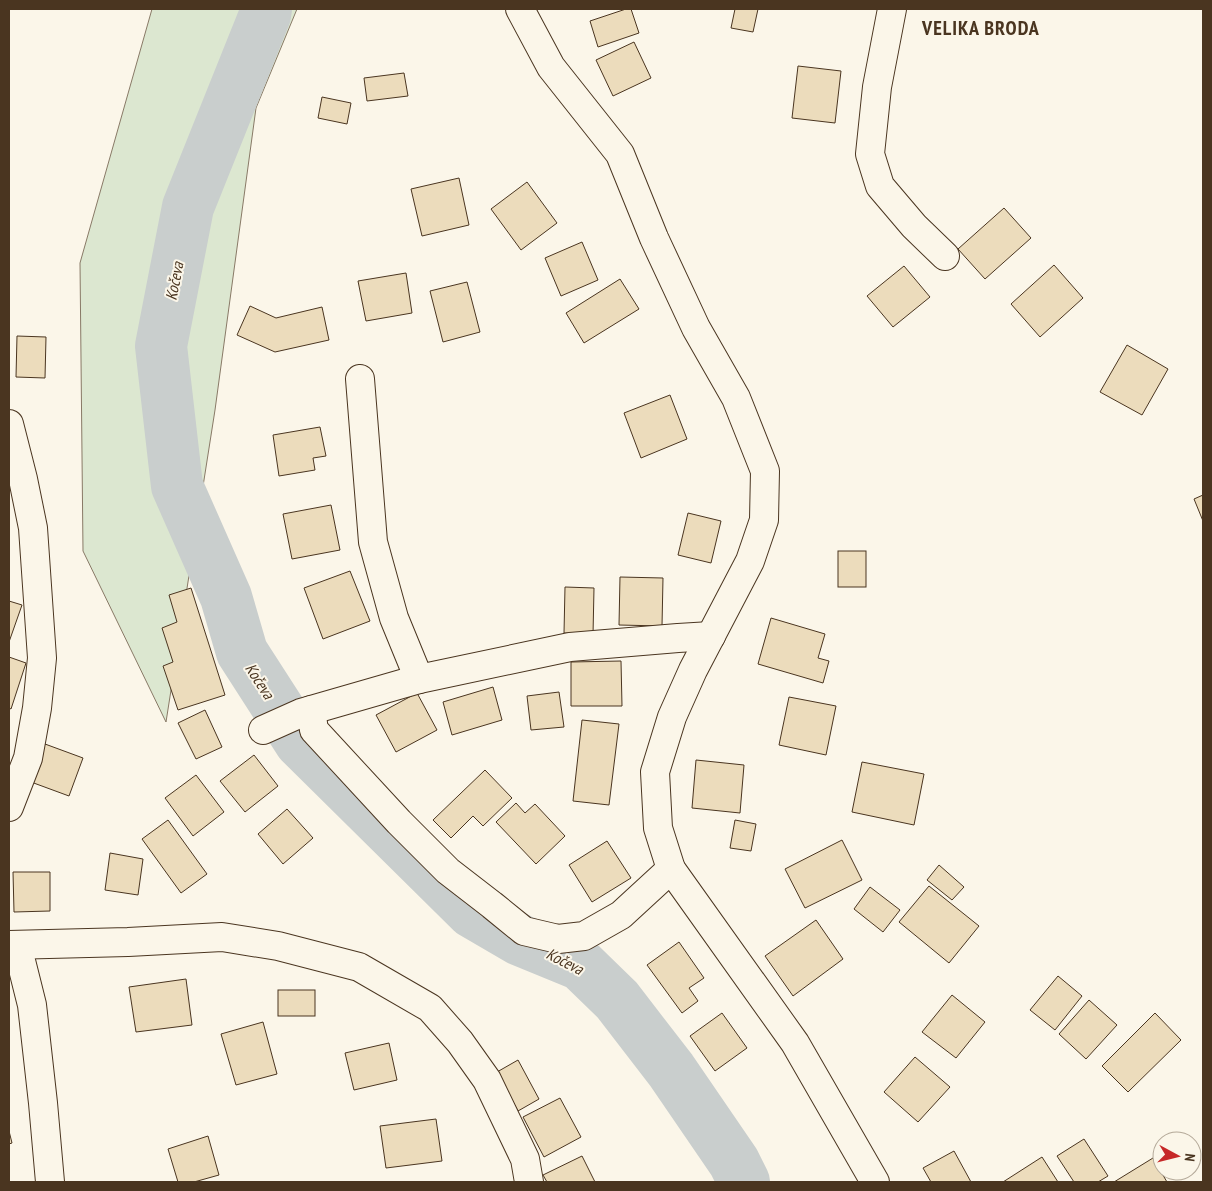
<svg xmlns="http://www.w3.org/2000/svg" width="1212" height="1191" viewBox="0 0 1212 1191" font-family="'PT Sans Narrow',sans-serif">
  <style>
    .green { fill: #dce7d0; stroke: #887966 }
    .lines { fill: none; stroke-linecap: round; stroke-linejoin: round }
    .river { stroke: #c9cecd; stroke-width: 52 }
    .building { fill: #ecdcbc; stroke: #4a3520 }
    .minor-casing { stroke: #4a3520; stroke-width: 30 }
    .major-casing { stroke: #4a3520; stroke-width: 30 }
    .minor { stroke: #fbf6e9; stroke-width: 28 }
    .major { stroke: #fbf6e9; stroke-width: 28 }
    .labels { text-anchor: middle; dominant-baseline: central; stroke-width: 4; stroke-linejoin: round; paint-order: stroke }
    .water-label { font-size: 16px; font-style: italic; fill: #4a3520; stroke: #fbf6e9 }
    .district-label { font-size: 20px; font-weight: bold; letter-spacing: 1px; fill: #4a3520; stroke: #fbf6e9 }
  </style>
  <rect width="100%" height="100%" fill="#fbf6e9"/>
  <path class="green" d="M 152,9 L 297,9 L 256,108 L 215,410 L 166,722 L 83,551 L 80,263 Z"/>
  <g class="lines">
    <path class="river" d="M 266,9 L 265,15 L 188,207 L 161,346 L 177,486 L 226,597 L 242,652 L 300,742 L 472,912 L 520,940 L 581,965 L 617,1000 L 671,1070 L 734,1162 L 744,1182"/>
  </g>
  <g class="building">
    <path d="M 626,9 L 631,9 L 639,33 L 598,47 L 590,21 Z"/>
    <path d="M 735,9 L 758,9 L 753,32 L 731,28 Z"/>
    <path d="M 634,42 L 651,78 L 613,96 L 596,60 Z"/>
    <path d="M 798,66 L 841,71 L 835,123 L 792,118 Z"/>
    <path d="M 404,73 L 408,96 L 367,101 L 364,78 Z"/>
    <path d="M 322,97 L 351,103 L 347,124 L 318,118 Z"/>
    <path d="M 459,178 L 469,225 L 422,236 L 411,189 Z"/>
    <path d="M 527,182 L 557,223 L 521,250 L 491,209 Z"/>
    <path d="M 1004,208 L 1031,238 L 985,279 L 958,249 Z"/>
    <path d="M 582,242 L 598,280 L 561,296 L 545,258 Z"/>
    <path d="M 1054,265 L 1083,298 L 1040,337 L 1011,304 Z"/>
    <path d="M 904,266 L 930,297 L 893,327 L 867,296 Z"/>
    <path d="M 406,273 L 412,313 L 366,321 L 358,281 Z"/>
    <path d="M 620,279 L 639,309 L 584,343 L 566,313 Z"/>
    <path d="M 467,282 L 480,332 L 443,342 L 430,291 Z"/>
    <path d="M 250,306 L 276,318 L 322,307 L 329,340 L 275,352 L 237,335 Z"/>
    <path d="M 17,336 L 46,337 L 45,378 L 16,377 Z"/>
    <path d="M 1127,345 L 1168,369 L 1142,415 L 1100,392 Z"/>
    <path d="M 670,395 L 687,439 L 641,458 L 624,413 Z"/>
    <path d="M 320,427 L 326,456 L 313,458 L 315,470 L 279,476 L 273,435 Z"/>
    <path d="M 1203,495 L 1203,521 L 1194,499 Z"/>
    <path d="M 331,505 L 340,550 L 292,559 L 283,514 Z"/>
    <path d="M 688,513 L 721,521 L 711,563 L 678,555 Z"/>
    <rect x="838" y="551" width="28" height="36"/>
    <path d="M 350,571 L 370,621 L 323,639 L 304,588 Z"/>
    <path d="M 620,577 L 663,578 L 662,626 L 619,625 Z"/>
    <path d="M 565,587 L 594,588 L 593,635 L 564,633 Z"/>
    <path d="M 191,588 L 225,695 L 178,710 L 163,666 L 173,662 L 162,628 L 177,622 L 169,595 Z"/>
    <path d="M 9,601 L 22,605 L 9,642 Z"/>
    <path d="M 771,618 L 825,634 L 818,658 L 829,661 L 823,683 L 758,664 Z"/>
    <path d="M 9,657 L 26,663 L 11,709 L 9,708 Z"/>
    <path d="M 621,661 L 622,706 L 571,706 L 571,662 Z"/>
    <path d="M 493,687 L 502,720 L 452,735 L 443,702 Z"/>
    <path d="M 559,692 L 564,727 L 531,730 L 527,696 Z"/>
    <path d="M 417,693 L 437,730 L 396,752 L 376,715 Z"/>
    <path d="M 789,697 L 836,706 L 826,755 L 779,745 Z"/>
    <path d="M 205,710 L 222,747 L 196,759 L 178,723 Z"/>
    <path d="M 582,720 L 619,724 L 609,805 L 573,801 Z"/>
    <path d="M 45,744 L 83,758 L 69,796 L 31,782 Z"/>
    <path d="M 254,755 L 278,786 L 245,812 L 220,781 Z"/>
    <path d="M 696,760 L 744,765 L 740,813 L 692,808 Z"/>
    <path d="M 862,762 L 924,774 L 914,825 L 852,812 Z"/>
    <path d="M 485,770 L 512,798 L 483,826 L 473,816 L 451,838 L 433,820 Z"/>
    <path d="M 196,775 L 224,812 L 193,836 L 165,798 Z"/>
    <path d="M 516,803 L 525,813 L 535,804 L 565,836 L 536,864 L 496,822 Z"/>
    <path d="M 287,809 L 313,838 L 283,864 L 258,834 Z"/>
    <path d="M 168,820 L 207,874 L 181,893 L 142,839 Z"/>
    <path d="M 735,820 L 756,824 L 751,851 L 730,848 Z"/>
    <path d="M 842,840 L 862,880 L 805,908 L 785,869 Z"/>
    <path d="M 607,841 L 631,878 L 592,902 L 569,865 Z"/>
    <path d="M 110,853 L 143,859 L 138,895 L 105,890 Z"/>
    <path d="M 939,865 L 964,887 L 952,900 L 927,880 Z"/>
    <path d="M 13,872 L 50,872 L 50,911 L 14,912 Z"/>
    <path d="M 929,886 L 979,926 L 949,963 L 899,922 Z"/>
    <path d="M 870,887 L 900,910 L 883,932 L 854,909 Z"/>
    <path d="M 816,920 L 843,959 L 793,996 L 765,956 Z"/>
    <path d="M 679,942 L 704,978 L 689,988 L 698,1001 L 682,1013 L 647,965 Z"/>
    <path d="M 1058,976 L 1082,996 L 1055,1030 L 1030,1010 Z"/>
    <path d="M 186,979 L 192,1025 L 136,1032 L 129,987 Z"/>
    <rect x="278" y="990" width="37" height="26"/>
    <path d="M 952,995 L 985,1022 L 956,1058 L 922,1032 Z"/>
    <path d="M 1089,1000 L 1117,1025 L 1086,1059 L 1059,1034 Z"/>
    <path d="M 722,1013 L 747,1048 L 715,1071 L 690,1036 Z"/>
    <path d="M 1155,1013 L 1181,1040 L 1128,1092 L 1102,1066 Z"/>
    <path d="M 263,1022 L 277,1074 L 236,1085 L 221,1034 Z"/>
    <path d="M 389,1043 L 397,1080 L 354,1090 L 345,1053 Z"/>
    <path d="M 915,1057 L 950,1087 L 918,1122 L 884,1092 Z"/>
    <path d="M 518,1060 L 539,1099 L 518,1111 L 497,1072 Z"/>
    <path d="M 560,1098 L 581,1137 L 544,1157 L 523,1117 Z"/>
    <path d="M 436,1119 L 442,1161 L 386,1168 L 380,1126 Z"/>
    <path d="M 9,1131 L 12,1143 L 9,1144 Z"/>
    <path d="M 208,1136 L 219,1175 L 194,1182 L 178,1182 L 168,1149 Z"/>
    <path d="M 1084,1139 L 1108,1176 L 1098,1182 L 1074,1182 L 1057,1156 Z"/>
    <path d="M 954,1151 L 971,1182 L 931,1182 L 923,1168 Z"/>
    <path d="M 582,1156 L 595,1182 L 547,1182 L 543,1175 Z"/>
    <path d="M 1042,1157 L 1058,1182 L 1003,1182 Z"/>
    <path d="M 1153,1158 L 1167,1182 L 1114,1182 Z"/>
  </g>
  <g class="lines">
    <g class="minor-casing">
      <g id="minor">
        <path d="M 892,9 L 877,87 L 870,154 L 880,186 L 914,226 L 945,256"/>
        <path d="M 360,379 L 373,542 L 394,618 L 419,679"/>
        <path d="M 9,424 L 23,479 L 33,528 L 42,658 L 37,708 L 28,758 L 9,807"/>
        <path d="M 311,710 L 314,730 L 399,822 L 448,871 L 492,905 L 524,931 L 558,939 L 584,936 L 621,915 L 671,869"/>
        <path d="M 263,730 L 301,713 L 419,679 L 570,647 L 678,638 L 711,636"/>
        <path d="M 9,945 L 128,942 L 222,937 L 278,946 L 359,967 L 430,1008 L 460,1042 L 487,1080 L 525,1159 L 529,1182"/>
        <path d="M 17,945 L 32,1005 L 43,1103 L 50,1182"/>
      </g>
    </g>
    <g class="major-casing">
      <path id="major" d="M 520,9 L 551,67 L 620,154 L 654,238 L 696,328 L 736,398 L 765,471 L 764,520 L 750,561 L 693,670 L 672,717 L 655,772 L 658,828 L 671,869 L 795,1043 L 875,1182"/>
    </g>
    <use href="#minor" class="minor"/>
    <use href="#major" class="major"/>
  </g>
  <g class="labels">
    <g class="water-label">
      <text transform="translate(174 281) rotate(-79)">Kočeva</text>
      <text transform="translate(260 681) rotate(57)">Kočeva</text>
      <text transform="translate(565 961) rotate(27)">Kočeva</text>
    </g>
    <g class="district-label">
      <text x="981" y="28">VELIKA BRODA</text>
    </g>
  </g>
  <rect width="1212" height="1191" fill="none" stroke="#4a3520" stroke-width="20"/>
  <g transform="translate(1177 1156) rotate(97)"><circle r="24" fill="#fbf6e9" stroke="#b4a999"/>
  <path d="M0-4L9 19L0 12L-9 19Z" fill="#c62828"/>
  <text y="-8" font-size="14" font-weight="bold" text-anchor="middle" fill="#4a3520">N</text>
  </g>
</svg>
